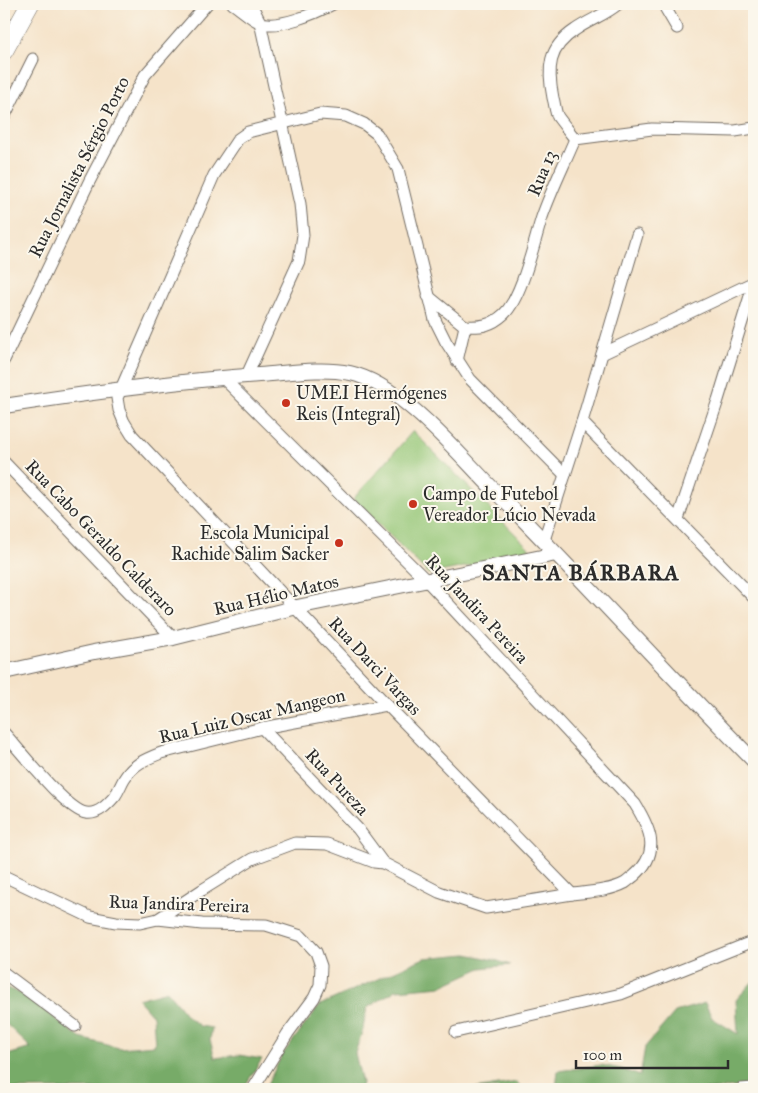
<svg xmlns="http://www.w3.org/2000/svg" width="758" height="1093" viewBox="0 0 758 1093" font-family="'IM FELL Great Primer',serif">
  <style>
    .green { fill: #94c676; stroke: #607850 }
    .forest { fill: #77ab67; stroke: #516b49 }
    .lines { fill: none; stroke-linecap: round; stroke-linejoin: round }
    .minor-casing { stroke: #726b62; stroke-width: 13 }
    .tertiary-casing { stroke: #726b62; stroke-width: 16 }
    .trunk-casing { stroke: #726b62; stroke-width: 19 }
    .minor { stroke: #fff; stroke-width: 11 }
    .tertiary { stroke: #fff; stroke-width: 14 }
    .trunk { stroke: #fff; stroke-width: 18 }
    .poi-dot { fill: #c8321e; stroke: #fbf7ec; stroke-width: 2 }
    .labels { text-anchor: middle; dominant-baseline: central; stroke-width: 4; stroke-linejoin: round; paint-order: stroke }
    .street-label { font-size: 18px; fill: #2b2b2b; stroke: #fbf7ec }
    .poi-label { font-size: 18px; fill: #2b2b2b; stroke: #fbf7ec; text-anchor: start }
    .district-label { font-size: 22px; font-weight: bold; letter-spacing: 1px; fill: #2b2b2b; stroke: #fbf7ec }
  </style>
  <rect width="100%" height="100%" fill="#fbf7ec"/>
  <filter id="ink" filterUnits="userSpaceOnUse"><feTurbulence type="fractalNoise" baseFrequency=".02" numOctaves="2"/><feDisplacementMap in="SourceGraphic" scale="10" xChannelSelector="R" yChannelSelector="G"/><feConvolveMatrix kernelMatrix="1 2 1 2 8 2 1 2 1" color-interpolation-filters="sRGB"/></filter>
  <filter id="wash" filterUnits="userSpaceOnUse"><feTurbulence type="fractalNoise" baseFrequency=".0096" numOctaves="4" result="noise"/><feDisplacementMap in="SourceGraphic" scale="20" xChannelSelector="R" yChannelSelector="G"/><feGaussianBlur stdDeviation="1.12" result="paint"/><feColorMatrix in="noise" values="0 0 0 0 0 0 0 0 0 0 0 0 0 0 0 0 0 1.4 0 .05"/><feComposite in="paint" operator="in"/></filter>
  <g filter="url(#wash)">
    <rect width="100%" height="100%" fill="#f5e3c9"/>
    <path class="green" d="M 413,431 L 534,553 L 429,574 L 353,499 Z"/>
    <g class="forest">
      <path d="M 467,954 L 495,960 L 510,965 L 481,968 L 442,986 L 396,990 L 367,1008 L 362,1032 L 355,1053 L 362,1083 L 360,1089 L 265,1089 L 282,1055 L 320,1005 L 424,958 Z"/>
      <path d="M 754,980 L 754,1084 C 726,1089 697,1092 668,1087 L 666,1089 L 556,1089 L 558,1071 L 601,1065 L 621,1069 L 640,1076 L 645,1047 L 675,1012 L 705,1003 L 712,1018 L 738,1034 L 736,1000 Z"/>
      <path d="M 4,987 L 27,996 L 80,1038 L 119,1048 L 155,1045 L 153,1016 L 138,999 L 167,991 L 189,1018 L 200,1026 L 212,1028 L 210,1040 L 215,1058 L 239,1055 L 262,1059 L 243,1089 L 4,1089 L 4,1056 L 31,1048 L 4,1022 Z"/>
      <path d="M 517,1082 L 522,1089 L 473,1089 L 474,1089 Z"/>
    </g>
  </g>
  <g filter="url(#ink)">
    <g class="lines">
      <g class="minor-casing">
        <g id="minor">
          <path d="M 233,4 C 241,9 250,18 259,22 C 277,30 316,13 333,4"/>
          <path d="M 663,4 L 677,28"/>
          <path d="M 4,117 L 33,59"/>
          <path d="M 575,139 L 652,129 L 735,131 L 754,128"/>
          <path d="M 575,139 C 569,131 563,124 558,117 C 555,112 555,104 553,98 C 547,68 548,48 575,30 C 589,20 605,15 618,4"/>
          <path d="M 428,296 L 465,326"/>
          <path d="M 602,354 L 754,282"/>
          <path d="M 4,360 L 89,182 L 145,75 L 207,4"/>
          <path d="M 457,361 L 465,326 C 481,327 491,326 504,314 C 522,297 534,242 542,217 C 551,191 564,165 575,139"/>
          <path d="M 247,375 L 299,261 L 303,235 L 300,204 L 260,22 L 251,4"/>
          <path d="M 222,377 L 427,581 L 635,804 C 651,830 661,853 634,876 C 631,878 628,881 625,883 C 610,891 589,892 572,894 L 387,705 L 132,435 L 124,422 L 119,410 L 117,398 L 121,389 L 214,175 L 238,139 L 248,132 L 320,114 L 346,116 L 364,124 L 377,134 L 398,169 L 435,320 L 446,342 L 470,379 L 565,475"/>
          <path d="M 582,422 L 754,598"/>
          <path d="M 4,462 L 173,638"/>
          <path d="M 678,519 L 718,400 L 754,283"/>
          <path d="M 544,540 L 582,422 L 637,235"/>
          <path d="M 262,728 L 358,829 L 383,863"/>
          <path d="M 4,733 C 19,749 66,810 86,813 C 98,815 108,804 115,796 C 119,790 121,784 124,779 C 133,764 146,759 161,753 L 262,728 L 387,705"/>
          <path d="M 4,876 L 90,917 L 116,922 L 140,923 L 158,919 L 202,924 L 266,925 L 301,936 L 316,952 L 321,966 L 320,985 L 314,998 L 288,1033 L 253,1089"/>
          <path d="M 158,919 L 202,890 L 252,859 L 295,843 L 327,844 L 374,862 L 383,863 L 439,892 L 486,908 L 572,894"/>
          <path d="M 4,973 L 75,1026"/>
          <path d="M 456,1032 L 621,994 L 754,941"/>
          <path d="M 741,1089 L 754,1088"/>
        </g>
      </g>
      <g class="tertiary-casing">
        <g id="tertiary">
          <path d="M 4,406 C 88,393 173,381 259,375 C 289,373 320,367 350,373 C 400,384 455,450 491,487 C 580,576 665,671 754,761"/>
          <path d="M 4,672 L 94,652 L 173,638 L 297,607 L 556,554"/>
        </g>
      </g>
      <g class="trunk-casing">
        <path id="trunk" d="M 4,51 L 30,4"/>
      </g>
      <use href="#minor" class="minor"/>
      <use href="#tertiary" class="tertiary"/>
      <use href="#trunk" class="trunk"/>
    </g>
  </g>
  <g class="poi-dot">
    <circle cx="286" cy="403" r="5"/>
    <circle cx="413" cy="504" r="5"/>
    <circle cx="339" cy="543" r="5"/>
  </g>
  <g class="labels">
    <g class="street-label">
      <text transform="translate(79 167) rotate(-63)">Rua Jornalista Sérgio Porto</text>
      <text transform="translate(542 173) rotate(-67)">Rua 13</text>
      <text transform="translate(101 538) rotate(46)">Rua Cabo Geraldo Calderaro</text>
      <text transform="translate(276 595) rotate(-13)">Rua Hélio Matos</text>
      <text transform="translate(477 609) rotate(47)">Rua Jandira Pereira</text>
      <text transform="translate(375 666) rotate(47)">Rua Darci Vargas</text>
      <text transform="translate(252 716) rotate(-13)">Rua Luiz Oscar Mangeon</text>
      <text transform="translate(337 782) rotate(47)">Rua Pureza</text>
      <text transform="translate(179 904) rotate(2)">Rua Jandira Pereira</text>
    </g>
    <g class="poi-label">
      <text x="296" y="393">UMEI Hermógenes<tspan x="296" dy="21">Reis (Integral)</tspan></text>
      <text x="423" y="494">Campo de Futebol<tspan x="423" dy="21">Vereador Lúcio Nevada</tspan></text>
      <text x="329" y="533" text-anchor="end">Escola Municipal<tspan x="329" dy="21">Rachide Salim Sacker</tspan></text>
    </g>
    <g class="district-label">
      <text x="581" y="572">SANTA BÁRBARA</text>
    </g>
  </g>
  <rect width="758" height="1093" fill="none" stroke="#fbf7ec" stroke-width="20"/>
  <path d="M576 1060v8h152v-8" fill="none" stroke="#2b2b2b" stroke-width="2.5"/>
  <text x="583" y="1060" font-size="15" fill="#2b2b2b" stroke="#fbf7ec" stroke-width="4" paint-order="stroke">100 m</text>
</svg>
